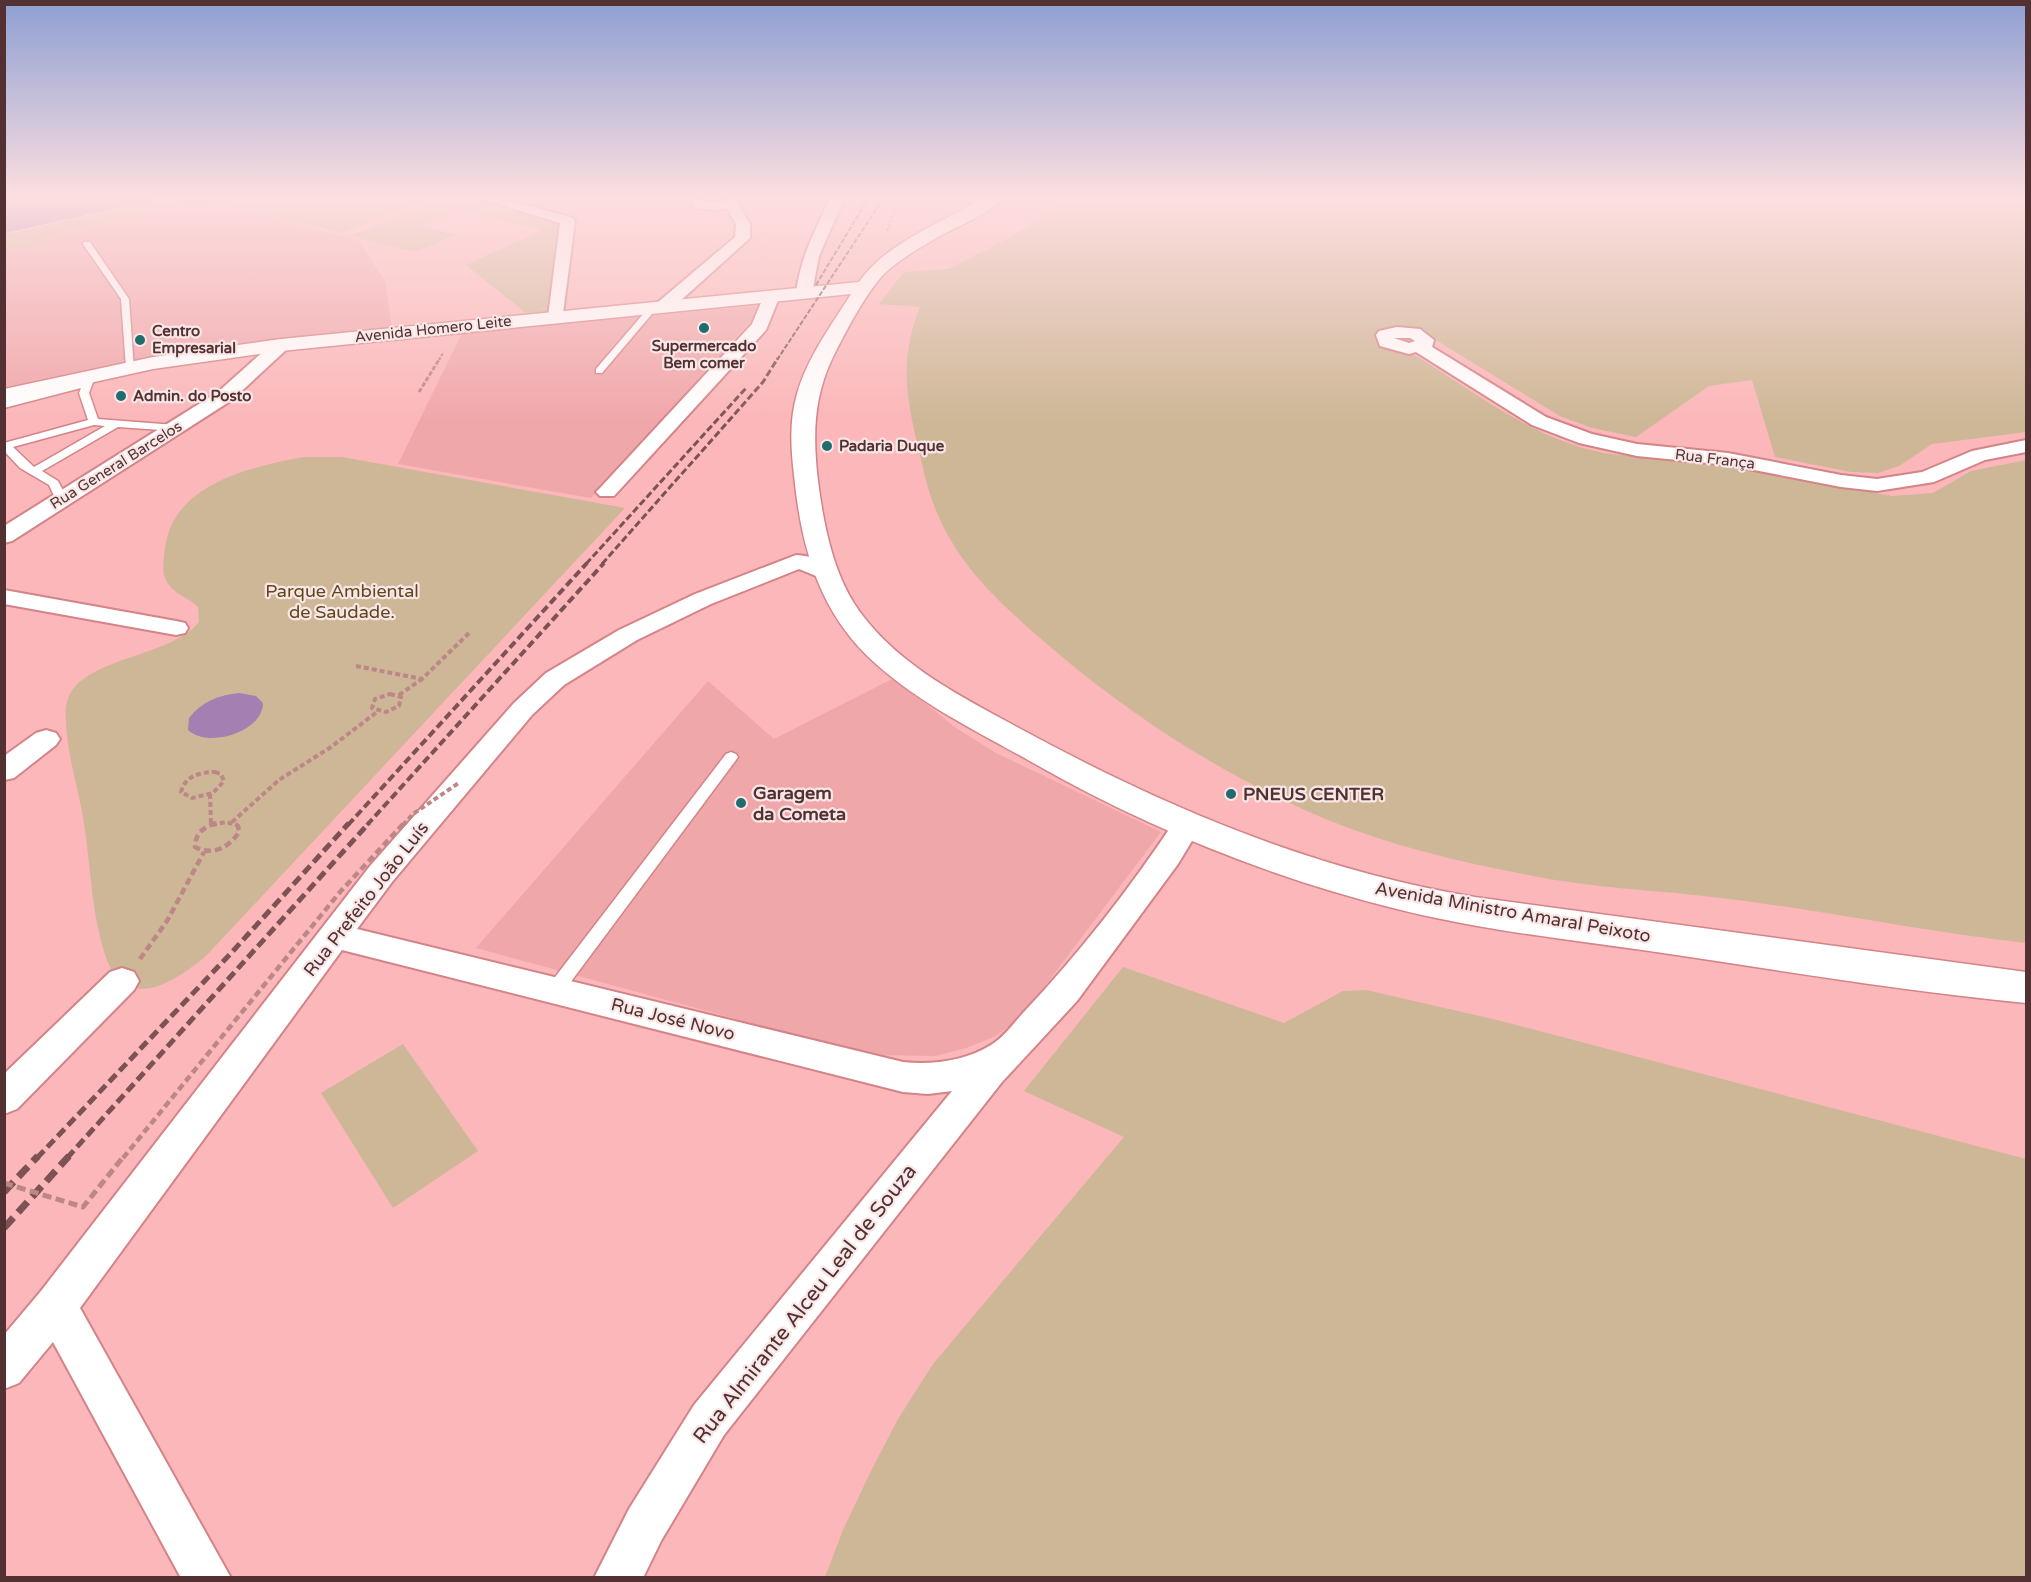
<svg xmlns="http://www.w3.org/2000/svg" width="2031" height="1582" viewBox="0 0 2031 1582" font-family="'Varela Round',sans-serif">
  <style>
    .built { fill: #f0a7aa }
    .green { fill: #ceb796 }
    .water { fill: #a47fb1 }
    .lines { fill: none; stroke-linecap: round; stroke-linejoin: round }
    .lane-casing { stroke: #d48386; stroke-width: 3 }
    .street-casing { stroke: #d48386; stroke-width: 4 }
    .secondary-casing { stroke: #d48386; stroke-width: 3 }
    .path-far3 { stroke: #bd8687; stroke-width: 2; stroke-dasharray: 3 1.5; stroke-linecap: butt }
    .path-far2 { stroke: #bd8687; stroke-width: 3; stroke-dasharray: 4.5 2; stroke-linecap: butt }
    .path-far1 { stroke: #bd8687; stroke-width: 4; stroke-dasharray: 5 3; stroke-linecap: butt }
    .path { stroke: #bd8687; stroke-width: 4.5; stroke-dasharray: 7 4; stroke-linecap: butt }
    .lane { fill: #fff; fill-rule: evenodd }
    .street { fill: #fff; fill-rule: evenodd }
    .secondary { fill: #fff; fill-rule: evenodd }
    .rail-far4 { stroke: #7d5254; stroke-width: 2; stroke-dasharray: 5 2; stroke-linecap: butt }
    .rail-far3 { stroke: #7d5254; stroke-width: 3; stroke-dasharray: 7 3; stroke-linecap: butt }
    .rail-far2 { stroke: #7d5254; stroke-width: 4; stroke-dasharray: 8 4; stroke-linecap: butt }
    .rail-far1 { stroke: #7d5254; stroke-width: 5; stroke-dasharray: 10 5; stroke-linecap: butt }
    .rail { stroke: #7d5254; stroke-width: 7; stroke-dasharray: 14 7; stroke-linecap: butt }
    .path-bridge-far2 { stroke: #bd8687; stroke-width: 4; stroke-dasharray: 5 3; stroke-linecap: butt }
    .path-bridge-far1 { stroke: #bd8687; stroke-width: 4.5; stroke-dasharray: 7 4; stroke-linecap: butt }
    .path-bridge { stroke: #bd8687; stroke-width: 5; stroke-dasharray: 9 4.5; stroke-linecap: butt }
    .poi-dot { fill: #206c6e; stroke: #f9e7e7; stroke-width: 2 }
    .labels { text-anchor: middle; dominant-baseline: central; stroke-width: 4.5; stroke-linejoin: round; paint-order: stroke }
    .far-street-label { font-size: 15px; fill: #533132; stroke: #f9e7e7 }
    .far-poi-label { font-size: 15px; font-weight: bold; fill: #533132; stroke: #f9e7e7; text-anchor: start }
    .park-label { font-size: 18px; fill: #60461b; stroke: #f9e7e7 }
    .poi-label { font-size: 18px; font-weight: bold; fill: #533132; stroke: #f9e7e7; text-anchor: start }
    .street-label { font-size: 18px; fill: #533132; stroke: #f9e7e7 }
    .near-street-label { font-size: 21px; fill: #533132; stroke: #f9e7e7 }
  </style>
  <rect width="100%" height="100%" fill="#fbb7b9"/>
  <g class="built">
    <path d="M 182,199 L 201,199 L 358,240 L 385,281 L 392,328 L 233,344 L 99,367 L 5,387 L 5,245 Z"/>
    <path d="M 765,305 L 591,498 L 398,464 L 462,333 Z"/>
    <path d="M 894,678 L 956,728 L 996,753 L 1161,832 L 1033,1002 L 1017,1021 L 994,1037 L 966,1048 L 935,1056 L 868,1055 L 476,948 L 708,681 L 774,739 Z"/>
  </g>
  <g class="green">
    <path d="M 162,199 L 190,199 L 132,217 L 42,235 L 46,244 L 5,253 L 5,235 Z"/>
    <path d="M 200,199 L 427,199 L 341,233 Z"/>
    <path d="M 442,199 L 455,199 L 565,224 L 552,311 L 526,313 L 466,265 L 543,230 L 458,210 L 421,226 L 456,235 L 415,252 L 350,236 Z"/>
    <path d="M 1071,199 L 2026,199 L 2026,432 L 1932,444 L 1899,466 L 1878,473 L 1851,472 L 1775,457 L 1752,380 L 1709,386 L 1636,437 L 1592,428 L 1560,416 L 1421,331 L 1389,328 L 1374,336 L 1375,340 C 1389,349 1407,350 1421,359 C 1481,396 1533,439 1604,453 L 1741,469 L 1892,496 L 1933,493 L 1971,471 L 2026,460 L 2026,943 C 1924,932 1823,910 1721,898 C 1657,890 1592,888 1528,875 C 1460,862 1392,846 1328,820 C 1229,779 1135,719 1054,650 C 991,596 941,552 923,468 C 909,408 896,366 920,307 L 879,304 L 904,272 L 949,269 L 1013,236 Z"/>
    <path d="M 304,457 L 342,457 L 625,508 L 206,956 C 185,973 143,1006 118,978 C 109,969 104,953 101,941 C 90,898 90,854 82,811 C 76,781 67,751 66,721 C 65,713 66,701 70,694 C 90,657 172,656 199,622 L 198,607 C 190,598 176,595 169,585 C 161,575 163,561 165,549 C 172,484 250,467 304,457 Z"/>
    <path d="M 1123,967 L 1284,1023 L 1343,991 L 1366,990 L 1497,1020 L 2026,1159 L 2026,1577 L 825,1577 L 843,1530 L 871,1471 L 898,1419 L 933,1364 L 1124,1137 L 1024,1091 Z"/>
    <path d="M 403,1044 L 478,1151 L 393,1208 L 321,1093 Z"/>
  </g>
  <g class="water">
    <path d="M 5,199 L 158,199 L 5,233 Z"/>
    <path d="M 239,693 L 256,696 L 263,703 C 263,732 208,749 188,730 L 189,718 C 201,702 219,695 239,693 Z"/>
  </g>
  <g class="lines">
    <g class="lane-casing">
      <g id="lane">
        <path d="M 84,242 L 90,242 L 129,299 L 134,370 L 126,368 L 121,299 L 83,244 Z"/>
        <path d="M 650,306 L 657,308 L 602,373 L 596,373 L 596,369 Z"/>
        <path d="M 90,374 L 95,377 L 89,393 L 98,419 L 175,425 L 180,428 L 175,431 L 118,427 L 42,471 L 58,481 L 68,500 L 62,503 L 56,500 L 49,485 L 20,468 L 4,451 L 4,443 L 88,420 L 79,393 L 81,388 L 4,408 L 4,402 L 84,381 L 87,375 ZM 94,425 L 105,426 L 34,467 L 13,447 Z"/>
        <path d="M 731,752 L 736,754 L 738,757 L 736,760 L 561,995 L 555,997 L 549,995 L 546,990 L 549,985 L 726,754 Z"/>
      </g>
    </g>
    <g class="street-casing">
      <g id="street">
        <path d="M 481,199 L 505,199 L 573,218 L 575,221 L 562,321 L 550,321 L 548,317 L 560,223 Z"/>
        <path d="M 690,199 L 712,202 L 739,199 L 737,202 L 750,224 L 750,238 L 669,311 L 657,311 L 655,307 L 657,303 L 735,237 L 736,224 L 727,208 C 715,211 705,210 694,207 Z"/>
        <path d="M 830,199 L 844,199 L 819,256 L 812,293 L 810,296 L 798,296 L 796,293 C 800,259 815,230 830,199 Z"/>
        <path d="M 771,293 L 779,298 L 766,330 L 614,496 L 600,496 L 596,492 L 600,488 L 752,324 L 763,298 Z"/>
        <path d="M 1397,327 L 1420,329 L 1434,340 L 1432,347 L 1546,417 L 1592,434 L 1637,444 L 1728,453 L 1841,475 L 1877,479 L 1922,472 L 1972,451 L 2026,440 L 2026,452 L 1985,460 L 1934,482 L 1877,491 L 1841,487 L 1728,465 L 1637,456 L 1579,443 L 1532,425 L 1416,352 L 1409,354 L 1380,346 L 1376,335 L 1379,331 ZM 1394,338 L 1410,338 L 1415,341 L 1409,343 Z"/>
        <path d="M 281,340 L 287,341 L 290,345 L 287,349 L 232,400 L 12,541 L 4,543 L 4,526 L 218,392 L 275,341 Z"/>
        <path d="M 796,555 C 811,556 829,560 838,573 L 834,578 L 826,580 L 799,569 L 711,604 L 637,640 L 564,685 L 532,715 L 392,882 L 357,929 L 903,1062 C 933,1065 965,1061 991,1045 C 1003,1038 1014,1023 1023,1013 C 1079,954 1131,887 1176,819 L 1186,815 L 1196,819 L 1201,826 L 1178,864 L 1077,1001 L 1002,1082 L 724,1435 L 661,1541 L 643,1578 L 594,1578 L 629,1509 L 694,1405 L 952,1091 L 928,1094 L 903,1092 L 342,950 L 80,1308 L 231,1578 L 181,1578 L 53,1342 L 19,1383 L 4,1389 L 4,1335 L 41,1291 L 370,866 L 514,703 L 546,673 L 619,630 L 695,594 Z"/>
        <path d="M 4,590 L 176,621 L 185,623 L 188,628 L 185,633 L 176,635 L 4,604 Z"/>
        <path d="M 46,730 L 56,733 L 60,739 L 56,745 L 14,778 L 4,780 L 4,756 L 36,733 Z"/>
        <path d="M 122,968 L 134,972 L 139,981 L 134,990 L 17,1109 L 4,1114 L 4,1074 L 110,972 Z"/>
      </g>
    </g>
    <g class="secondary-casing">
      <path id="secondary" d="M 981,199 L 1001,199 C 986,216 959,225 940,236 C 921,247 901,258 885,273 C 866,292 845,333 832,359 C 813,399 813,438 818,481 C 824,527 834,579 863,616 C 902,667 962,697 1017,727 C 1162,806 1312,870 1475,897 L 2026,972 L 2026,1003 C 1905,991 1784,971 1663,953 C 1574,940 1484,931 1397,909 C 1268,877 1143,826 1028,760 C 976,731 921,704 876,664 C 820,615 801,548 794,475 C 791,449 789,421 797,394 C 807,358 831,326 851,294 L 281,351 L 153,369 L 4,402 L 4,389 L 153,357 L 281,339 L 859,282 C 887,242 940,224 981,199 Z"/>
    </g>
    <g class="path-far3">
      <path d="M 887,231 L 899,199"/>
      <path d="M 439,360 L 443,353"/>
    </g>
    <path class="path-far2" d="M 419,392 L 440,358"/>
    <g class="path-far1">
      <path d="M 356,666 L 422,679 L 471,631"/>
      <path d="M 390,694 L 401,697 L 399,706 L 386,712 L 372,708 L 375,699 Z"/>
      <path d="M 399,695 L 422,679"/>
      <path d="M 215,772 L 221,774 L 224,781 L 213,793 L 192,798 L 181,792 C 185,776 200,772 215,772 Z"/>
      <path d="M 210,794 L 211,825"/>
      <path d="M 232,822 L 279,780 L 331,747 L 377,712"/>
      <path d="M 212,825 L 226,822 L 236,825"/>
    </g>
    <g class="path">
      <path d="M 216,823 C 204,827 195,833 195,847 C 212,856 229,848 239,832 L 238,826 L 234,823"/>
      <path d="M 140,959 L 167,921 L 204,852"/>
    </g>
    <use href="#lane" class="lane"/>
    <use href="#street" class="street"/>
    <use href="#secondary" class="secondary"/>
    <g class="rail-far4">
      <path d="M 816,285 L 868,199"/>
      <path d="M 777,360 L 883,199"/>
    </g>
    <g class="rail-far3">
      <path d="M 586,564 L 747,387"/>
      <path d="M 602,564 L 763,382 L 778,358"/>
    </g>
    <g class="rail-far2">
      <path d="M 348,825 L 587,563"/>
      <path d="M 367,825 L 604,563"/>
    </g>
    <g class="rail-far1">
      <path d="M 37,1158 L 233,951 L 349,823"/>
      <path d="M 67,1158 L 369,823"/>
    </g>
    <g class="rail">
      <path d="M 4,1192 L 38,1156"/>
      <path d="M 4,1228 L 69,1156"/>
    </g>
    <path class="path-bridge-far2" d="M 403,825 L 413,814 L 460,782"/>
    <path class="path-bridge-far1" d="M 123,1158 L 340,892 L 404,823"/>
    <path class="path-bridge" d="M 4,1183 L 83,1207 L 124,1156"/>
  </g>
  <linearGradient id="sky" x2="0" y2="1"><stop stop-color="#8d9fd2"/><stop offset="0.47" stop-color="#fddfe0"/><stop offset="1" stop-color="#fddfe0" stop-opacity="0"/></linearGradient>
  <rect width="2031" height="421" fill="url(#sky)"/>
  <g class="poi-dot">
    <circle cx="704" cy="328" r="6"/>
    <circle cx="140" cy="340" r="6"/>
    <circle cx="121" cy="396" r="6"/>
    <circle cx="827" cy="446" r="6"/>
    <circle cx="1231" cy="794" r="6"/>
    <circle cx="741" cy="803" r="6"/>
  </g>
  <g class="labels">
    <g class="far-street-label">
      <text transform="translate(433 329) rotate(-6)">Avenida Homero Leite</text>
      <text transform="translate(1715 459) rotate(7)">Rua França</text>
      <text transform="translate(116 465) rotate(-32)">Rua General Barcelos</text>
    </g>
    <g class="far-poi-label">
      <text x="152" y="331">Centro<tspan x="152" dy="17">Empresarial</tspan></text>
      <text x="704" y="346" text-anchor="middle">Supermercado<tspan x="704" dy="17">Bem comer</tspan></text>
      <text x="133" y="396">Admin. do Posto</text>
      <text x="839" y="446">Padaria Duque</text>
    </g>
    <g class="park-label">
      <text x="342" y="591">Parque Ambiental<tspan x="342" dy="21">de Saudade.</tspan></text>
    </g>
    <g class="poi-label">
      <text x="753" y="793">Garagem<tspan x="753" dy="21">da Cometa</tspan></text>
      <text x="1243" y="794">PNEUS CENTER</text>
    </g>
    <g class="street-label">
      <text transform="translate(366 899) rotate(-52)">Rua Prefeito João Luís</text>
      <text transform="translate(1513 912) rotate(10)">Avenida Ministro Amaral Peixoto</text>
      <text transform="translate(673 1019) rotate(14)">Rua José Novo</text>
    </g>
    <g class="near-street-label">
      <text transform="translate(805 1304) rotate(-52)">Rua Almirante Alceu Leal de Souza</text>
    </g>
  </g>
  <rect width="2031" height="1582" fill="none" stroke="#533132" stroke-width="12"/>
</svg>
